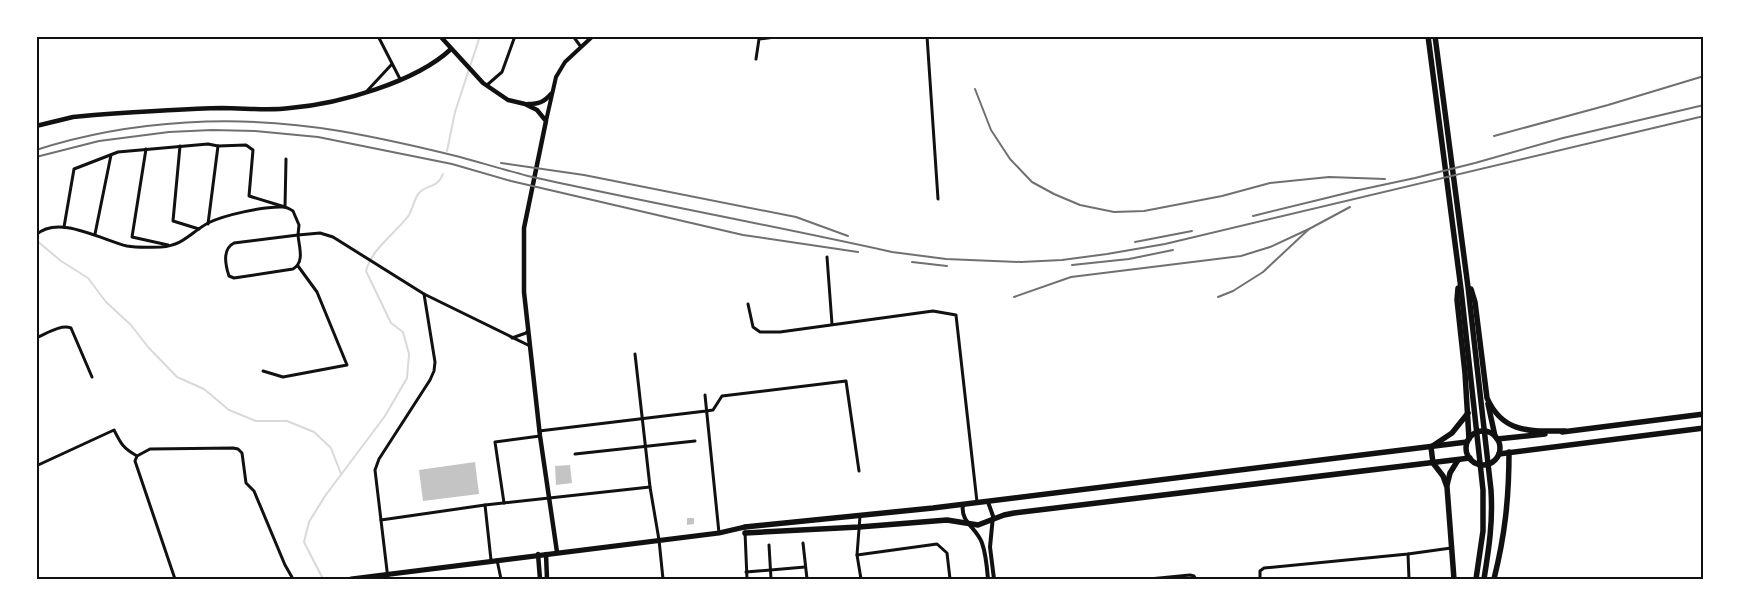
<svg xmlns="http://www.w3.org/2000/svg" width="1740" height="615" viewBox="0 0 1740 615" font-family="'PT Sans Narrow',sans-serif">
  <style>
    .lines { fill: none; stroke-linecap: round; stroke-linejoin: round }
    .stream { stroke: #d9d9d9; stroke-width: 2 }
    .building { fill: #c4c4c4 }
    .minor { stroke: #111; stroke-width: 3 }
    .tertiary { stroke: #111; stroke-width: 4 }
    .secondary { stroke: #111; stroke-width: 4.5 }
    .primary { stroke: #111; stroke-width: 5 }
    .trunk { stroke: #111; stroke-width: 5.5 }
    .rail { stroke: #707070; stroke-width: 2 }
    .neatline { fill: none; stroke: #111; stroke-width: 2 }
  </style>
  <rect width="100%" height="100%" fill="#fff"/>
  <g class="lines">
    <g class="stream">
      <path d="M 447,151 L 455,112 L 480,36"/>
      <path d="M 36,240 L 61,261 L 88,278 L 106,302 L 131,325 L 148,347 L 177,377 L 204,389 L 229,410 L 256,421 L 287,421 L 314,432 L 331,448 L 341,474"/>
      <path d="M 323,579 L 304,542 L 309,522 L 325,496 L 385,416 L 407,378 L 409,354 L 403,332 L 391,323 L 366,271 C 372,248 395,234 409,215 C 413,208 414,199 419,193 C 427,184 437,189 443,174"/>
    </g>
  </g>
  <g class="building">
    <path d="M 475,462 L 479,494 L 423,501 L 419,470 Z"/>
    <path d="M 570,465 L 572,483 L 556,485 L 555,466 Z"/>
    <path d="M 687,518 L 694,518 L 694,524 L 687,525 Z"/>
  </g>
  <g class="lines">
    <g class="minor">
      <path d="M 378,36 L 400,79"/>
      <path d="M 573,36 L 581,47"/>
      <path d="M 927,36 L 938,199"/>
      <path d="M 756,59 L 759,39 L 783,36"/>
      <path d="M 487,85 L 502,72 L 515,36"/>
      <path d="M 367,91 L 392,64"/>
      <path d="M 180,146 L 173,221 L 199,229"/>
      <path d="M 146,149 L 132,237 L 168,245"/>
      <path d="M 208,224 L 218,146"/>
      <path d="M 64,227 L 74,169 L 118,152 L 208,144 L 218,146 L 246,145 L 253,150 L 249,196 L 285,207 L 286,159"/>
      <path d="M 95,234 L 111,155"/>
      <path d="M 36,235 C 58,214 102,240 127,246 C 139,248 149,247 161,247 C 184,245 190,233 208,223 C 224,215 265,206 283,207 C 286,207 290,209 293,211 L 299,225 L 298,235 L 320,233 L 333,237 L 424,294 L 530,346"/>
      <path d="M 298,235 C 299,247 305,262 293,269 L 234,278 L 229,276 C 225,264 222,249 234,243 Z"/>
      <path d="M 827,257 L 832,324"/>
      <path d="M 748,304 L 753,327 L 760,332 L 780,332 L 933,311 L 956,315 L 977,502"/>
      <path d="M 36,338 C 46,334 61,324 71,328 L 92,377"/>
      <path d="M 512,338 L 526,333 L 528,330"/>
      <path d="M 635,354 L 650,487 L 659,540 L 663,579"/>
      <path d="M 263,371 L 283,377 L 347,365 L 317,292 L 298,266"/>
      <path d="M 705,395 L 719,533"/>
      <path d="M 539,431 L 706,411 L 713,410 L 722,396 L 846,381 L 859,471"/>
      <path d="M 575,454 L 695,441"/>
      <path d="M 36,466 L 114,430 C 121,444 123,448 137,456"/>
      <path d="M 504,503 L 495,442 L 540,436"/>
      <path d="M 485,505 L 491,560"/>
      <path d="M 860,516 L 857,555 L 861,579"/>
      <path d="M 381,520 L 485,505 L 650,487"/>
      <path d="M 745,532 L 747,579"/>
      <path d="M 803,543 L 807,579"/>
      <path d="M 769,545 L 771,579"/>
      <path d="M 1408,554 L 1409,579"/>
      <path d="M 857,555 L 937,544 L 947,553 L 950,579"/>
      <path d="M 497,560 L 501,579"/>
      <path d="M 746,572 L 805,567"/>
      <path d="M 175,579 L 135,461 L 137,456 L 150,449 L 233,448 L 238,449 L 242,453 L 246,483 L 254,491 L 285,565 L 293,579"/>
      <path d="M 388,579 L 375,470 L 379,459 L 430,380 L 434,371 L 435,362 L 424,294"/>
      <path d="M 1149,579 L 1190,575 L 1194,576 L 1196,579"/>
      <path d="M 1260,579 L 1260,571 L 1264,568 L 1408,554 L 1451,548"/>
    </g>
    <g class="tertiary">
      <path d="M 546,121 L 556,77 L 565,62 L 593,36"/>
      <path d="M 988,502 L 993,516 L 990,547 L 994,579"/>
      <path d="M 963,505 C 960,522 977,528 982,543 C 986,554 987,567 988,579"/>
    </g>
    <g class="secondary">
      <path d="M 440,36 L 483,83 L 508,100 L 525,104 L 537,110 L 546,121 L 524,228 L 524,292 L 540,436 L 557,552"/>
      <path d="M 528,104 C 539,104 544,102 551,94"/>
      <path d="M 36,126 L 73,117 L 94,115 C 136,112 179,109 222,108 C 245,108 268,111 290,108 C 339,104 416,82 451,49"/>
      <path d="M 538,554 L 540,579"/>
      <path d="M 546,554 L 547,579"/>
    </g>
    <path class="primary" d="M 351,579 L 719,533 L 745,527"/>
    <g class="trunk">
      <path d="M 1428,36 L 1461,289 L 1483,490 L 1483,531 L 1476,579"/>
      <path d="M 1435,36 L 1468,287 L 1491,490 C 1493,522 1489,548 1484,579"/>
      <path d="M 1458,288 L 1457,300 L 1465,373 L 1469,439"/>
      <path d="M 1471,289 L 1475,302 L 1487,398 C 1503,434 1531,431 1565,431"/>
      <path d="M 1488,404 L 1495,436"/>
      <circle cx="1483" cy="448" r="17"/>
      <path d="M 1562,432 L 1704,414"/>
      <path d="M 1497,439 L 1545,434"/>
      <path d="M 1499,454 L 1704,428"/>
      <path d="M 1447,485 L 1450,473 L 1458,460"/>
      <path d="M 745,527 L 933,508 L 1467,442"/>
      <path d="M 745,533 L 859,527 L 947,520 L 978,525 L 1004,515 L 1014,513 L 1470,458"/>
      <path d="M 1454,579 L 1447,487 L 1443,476 L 1433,463 L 1431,447 L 1452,433 L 1468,413"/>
      <path d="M 1494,579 C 1505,535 1509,498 1509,452"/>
    </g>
    <g class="rail">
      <path d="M 975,89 L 991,130 L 1010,159 L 1032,182 L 1054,194 L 1080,205 L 1114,212 L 1144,211 L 1222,196 L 1270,183 L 1329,177 L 1385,179"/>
      <path d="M 1494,136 L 1608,105 L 1704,76"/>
      <path d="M 36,150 C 132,119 240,114 340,131 C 380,138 420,147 460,157 C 482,163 505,170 528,176 C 649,203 771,225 892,252 L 946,259 L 1021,262 L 1062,260 L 1107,254 L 1165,244 L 1704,116"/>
      <path d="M 36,157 L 99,141 L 169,132 L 212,130 L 255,131 L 318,137 L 452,164 L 511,181 L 743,235 L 858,252"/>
      <path d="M 501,163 L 584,175 L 796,217 L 848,236"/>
      <path d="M 1253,216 L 1359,190 L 1415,178 L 1475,163 L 1563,138 L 1704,105"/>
      <path d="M 1135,242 L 1192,231"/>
      <path d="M 912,262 L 947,266"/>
      <path d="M 1072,265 L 1129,259 L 1173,250"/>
      <path d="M 1014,297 L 1071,277 L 1241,256 L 1270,247 L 1309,229"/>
      <path d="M 1218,297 L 1233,291 L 1263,272 L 1309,229 L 1350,207"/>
    </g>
  </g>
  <rect width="1740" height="615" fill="none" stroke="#ffffff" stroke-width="75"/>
  <rect x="38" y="38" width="1664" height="540" class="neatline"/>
</svg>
